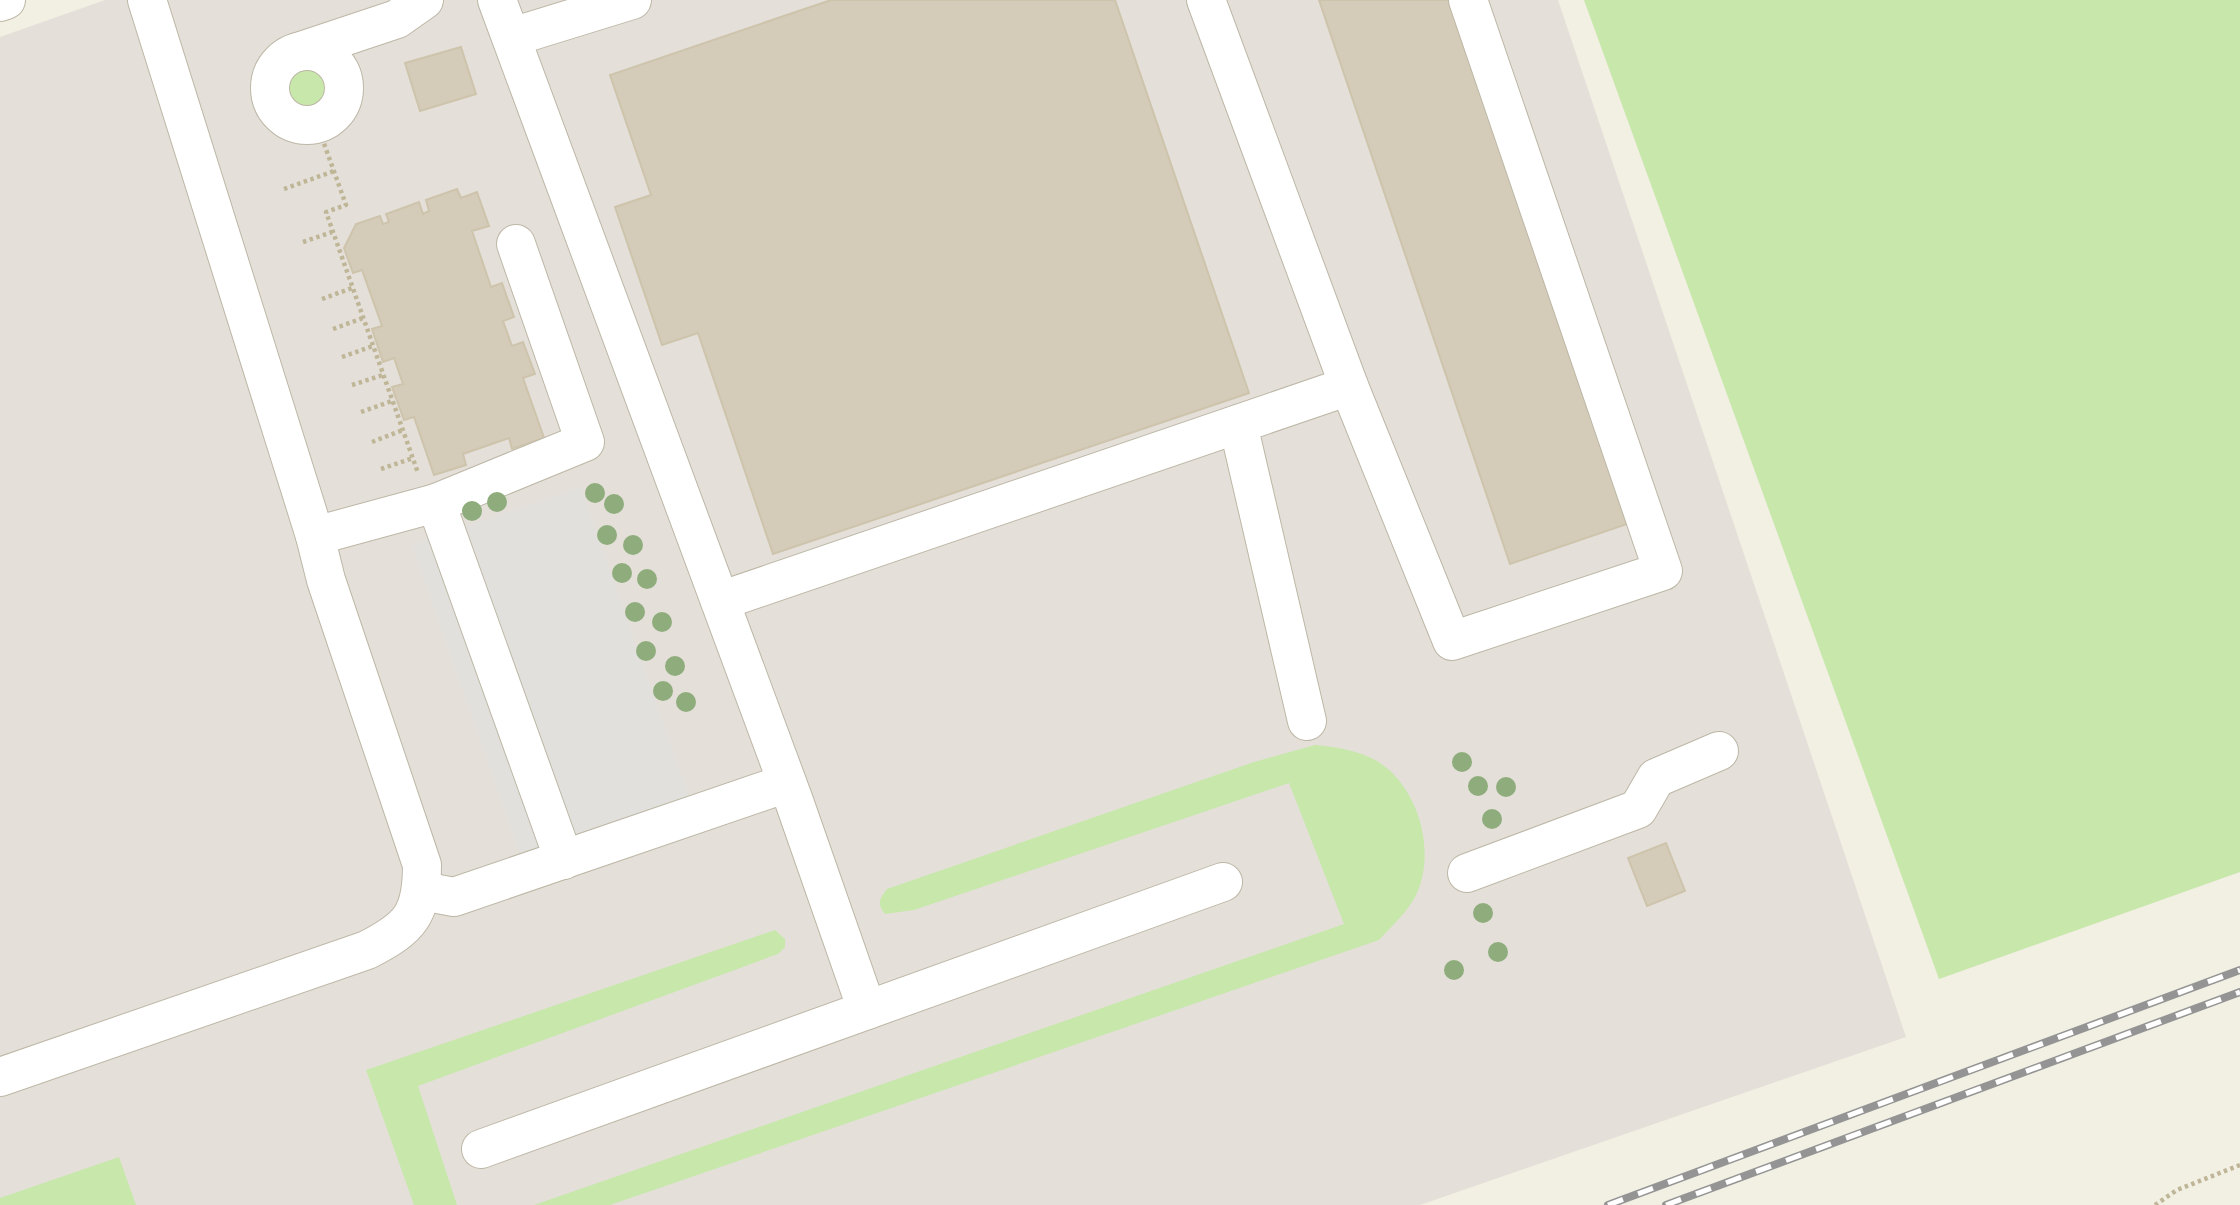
<svg xmlns="http://www.w3.org/2000/svg" width="2240" height="1205" viewBox="0 0 2240 1205" font-family="Arial,sans-serif">
  <style>
    .industrial { fill: #e4e0d9 }
    .green { fill: #c7e7ab }
    .parking { fill: #e2e0dc }
    .building { fill: #d4cbb9; stroke: #cec4ac; stroke-width: 2 }
    .lines { fill: none; stroke-linecap: round; stroke-linejoin: round }
    .minor-casing { stroke: #bdb7a6; stroke-width: 40 }
    .path { stroke: #bfb597; stroke-width: 4.5; stroke-dasharray: 3.5 3.5; stroke-linecap: butt }
    .minor { stroke: #fff; stroke-width: 38 }
    .rail-casing { stroke: #949494; stroke-width: 8 }
    .rail { stroke: #fff; stroke-width: 5; stroke-dasharray: 16; stroke-linecap: butt }
    .tree { fill: #8fac7c }
  </style>
  <rect width="100%" height="100%" fill="#f2efe3"/>
  <path class="industrial" d="M 105,0 L 1558,0 L 1906,1037 L 1420,1205 L 0,1205 L 0,37 Z"/>
  <g class="green">
    <path d="M 1584,0 L 2240,0 L 2240,872 L 1939,979 Z"/>
    <circle cx="307" cy="89" r="24"/>
    <path d="M 1315,745 C 1336,747 1358,750 1377,761 C 1420,787 1438,856 1414,899 C 1405,914 1391,927 1379,940 L 610,1205 L 534,1205 L 1344,924 L 1289,783 L 914,910 L 885,914 C 877,904 879,899 887,889 L 1254,762 Z"/>
    <path d="M 775,930 L 785,939 L 785,947 L 778,954 L 418,1086 L 457,1205 L 414,1205 L 366,1070 Z"/>
    <path d="M 119,1157 L 136,1205 L 0,1205 L 0,1198 Z"/>
  </g>
  <path class="parking" d="M 581,487 L 692,805 L 523,863 L 412,545 Z"/>
  <g class="building">
    <path d="M 831,0 L 1115,0 L 1249,393 L 773,554 L 698,333 L 662,345 L 615,207 L 651,195 L 610,75 Z"/>
    <path d="M 1319,0 L 1455,0 L 1633,522 L 1510,564 Z"/>
    <path d="M 461,47 L 476,94 L 420,111 L 405,63 Z"/>
    <path d="M 457,189 L 461,198 L 477,192 L 489,226 L 472,231 L 491,287 L 502,283 L 514,317 L 503,321 L 512,346 L 523,342 L 535,374 L 523,378 L 544,438 L 512,449 L 509,438 L 463,454 L 466,465 L 434,475 L 414,417 L 404,420 L 392,387 L 403,384 L 394,358 L 383,362 L 372,329 L 382,326 L 362,270 L 353,273 L 344,248 L 356,224 L 380,216 L 383,224 L 389,222 L 386,214 L 419,202 L 423,214 L 429,211 L 426,200 Z"/>
    <path d="M 1666,843 L 1685,891 L 1647,906 L 1628,858 Z"/>
  </g>
  <g class="lines">
    <g class="minor-casing">
      <g id="minor">
        <path d="M 497,0 L 794,801 L 867,1010"/>
        <path d="M 1206,0 L 1349,386 L 1452,641 L 1663,571 L 1468,0"/>
        <path d="M 0,2 L 6,0"/>
        <path d="M 512,37 L 632,0"/>
        <circle cx="307" cy="88" r="37"/>
        <path d="M 298,52 L 397,19 L 424,0"/>
        <path d="M 1238,424 L 1307,721"/>
        <path d="M 436,503 L 585,442 L 516,244"/>
        <path d="M 315,536 L 436,503 L 564,860"/>
        <path d="M 720,601 L 1349,386"/>
        <path d="M 1467,873 L 1638,809 L 1656,778 L 1719,751"/>
        <path d="M 422,891 L 454,897 L 787,783"/>
        <path d="M 0,1077 L 367,950 C 410,928 422,915 422,865 L 326,580 L 315,536 L 147,0"/>
        <path d="M 481,1149 L 1223,882"/>
      </g>
    </g>
    <g class="path">
      <path d="M 317,124 L 346,205 L 326,212 L 418,473"/>
      <path d="M 284,189 L 334,171"/>
      <path d="M 303,242 L 332,232"/>
      <path d="M 322,299 L 352,288"/>
      <path d="M 333,329 L 363,318"/>
      <path d="M 342,357 L 373,346"/>
      <path d="M 352,385 L 383,375"/>
      <path d="M 361,412 L 392,401"/>
      <path d="M 372,442 L 403,430"/>
      <path d="M 381,469 L 413,458"/>
      <path d="M 2155,1205 L 2177,1190 L 2240,1165"/>
    </g>
    <use href="#minor" class="minor"/>
    <g class="rail-casing">
      <g id="rail">
        <path d="M 1608,1205 L 2240,970"/>
        <path d="M 1666,1205 L 2240,992"/>
      </g>
    </g>
    <use href="#rail" class="rail"/>
  </g>
  <g class="tree">
    <circle cx="595" cy="493" r="10"/>
    <circle cx="497" cy="502" r="10"/>
    <circle cx="614" cy="504" r="10"/>
    <circle cx="472" cy="511" r="10"/>
    <circle cx="607" cy="535" r="10"/>
    <circle cx="633" cy="545" r="10"/>
    <circle cx="622" cy="573" r="10"/>
    <circle cx="647" cy="579" r="10"/>
    <circle cx="635" cy="612" r="10"/>
    <circle cx="662" cy="622" r="10"/>
    <circle cx="646" cy="651" r="10"/>
    <circle cx="675" cy="666" r="10"/>
    <circle cx="663" cy="691" r="10"/>
    <circle cx="686" cy="702" r="10"/>
    <circle cx="1462" cy="762" r="10"/>
    <circle cx="1478" cy="786" r="10"/>
    <circle cx="1506" cy="787" r="10"/>
    <circle cx="1492" cy="819" r="10"/>
    <circle cx="1483" cy="913" r="10"/>
    <circle cx="1498" cy="952" r="10"/>
    <circle cx="1454" cy="970" r="10"/>
  </g>
</svg>
